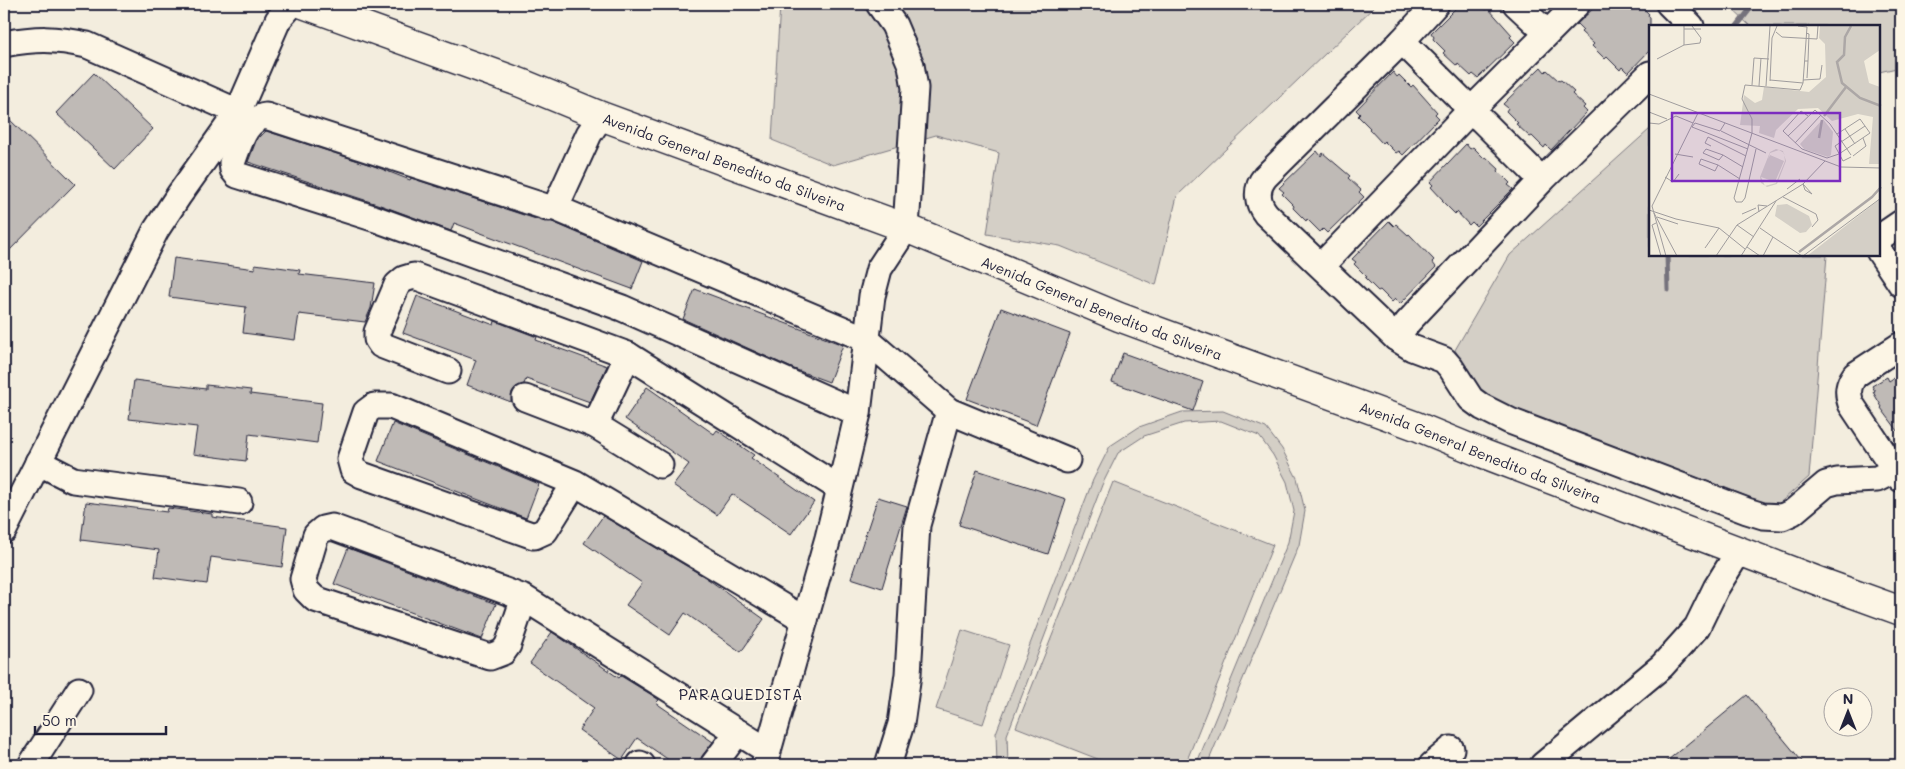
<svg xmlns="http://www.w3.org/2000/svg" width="1905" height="769" viewBox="0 0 1905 769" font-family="Mali,sans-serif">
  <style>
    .green { fill: #d4cfc6; stroke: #7b7880 }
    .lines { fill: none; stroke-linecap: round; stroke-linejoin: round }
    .stream { stroke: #75727b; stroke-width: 5 }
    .building { fill: #bfbab6; stroke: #22223b }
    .minor-casing { stroke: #22223b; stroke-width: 29 }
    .major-casing { stroke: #22223b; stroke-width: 31 }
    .minor { stroke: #fcf5e5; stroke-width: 25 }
    .major { stroke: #fcf5e5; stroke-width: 28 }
    .labels { text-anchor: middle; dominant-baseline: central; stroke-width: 4; stroke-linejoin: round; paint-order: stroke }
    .street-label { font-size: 14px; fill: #22223b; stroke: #fcf5e5 }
    .neighbourhood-label { font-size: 15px; letter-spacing: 1px; fill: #22223b; stroke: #fcf5e5 }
    .inset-river { fill: none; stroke: #aca7a6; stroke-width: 2.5 }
    .inset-road { fill: none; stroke: #9f9c9d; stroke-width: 1 }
    .view { fill: #7b2cbf; fill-opacity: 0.15; stroke: #7b2cbf; stroke-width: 2.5 }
    .inset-edge { fill: none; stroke: #22223b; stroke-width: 2.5 }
  </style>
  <rect width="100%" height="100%" fill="#f3edde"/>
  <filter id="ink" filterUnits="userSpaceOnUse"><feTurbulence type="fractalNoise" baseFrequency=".02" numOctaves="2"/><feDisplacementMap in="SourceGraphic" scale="10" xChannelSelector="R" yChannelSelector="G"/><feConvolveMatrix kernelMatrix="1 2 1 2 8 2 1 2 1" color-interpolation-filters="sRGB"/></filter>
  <g filter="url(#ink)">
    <g class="green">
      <path d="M 780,4 L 1377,4 L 1177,196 L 1156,285 L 1060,246 L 987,234 L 999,153 L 936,135 L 833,165 L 772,140 Z"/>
      <path d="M 1727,4 L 1901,4 L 1901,67 L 1879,72 L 1879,26 L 1750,26 Z"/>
      <path d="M 1650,129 L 1650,255 L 1827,255 L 1809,477 L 1775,507 L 1680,471 L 1501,407 L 1477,386 L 1455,350 L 1510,255 Z"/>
      <path d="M 1223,411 L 1266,428 L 1282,449 L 1297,478 L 1305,511 L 1299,545 L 1207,765 L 1196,765 L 1288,542 L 1294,511 L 1287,482 L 1273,455 L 1259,436 L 1221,421 L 1184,423 L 1144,436 L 1118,453 L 1102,485 L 1007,735 L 1008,765 L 997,765 L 996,733 L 1093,480 L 1110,446 L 1139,427 L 1182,412 Z"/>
      <path d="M 1113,482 L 1273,545 L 1185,765 L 1113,765 L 1016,727 Z"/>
      <path d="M 962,630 L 1009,645 L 983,724 L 936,709 Z"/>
    </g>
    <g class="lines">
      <g class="stream">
        <path d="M 1737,26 L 1754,4"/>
        <path d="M 1667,255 L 1668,290"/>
      </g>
    </g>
    <g class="building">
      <path d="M 1460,4 L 1480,4 L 1486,10 L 1488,8 L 1512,35 L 1510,37 L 1515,42 L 1478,78 L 1473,74 L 1471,76 L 1458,64 L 1457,66 L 1443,53 L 1445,51 L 1433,39 L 1434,37 L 1431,33 Z"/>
      <path d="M 1598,4 L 1639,4 L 1649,14 L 1648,15 L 1650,18 L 1650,50 L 1628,73 L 1622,67 L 1620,70 L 1607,57 L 1605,59 L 1592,46 L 1594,44 L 1581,32 L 1583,30 L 1577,24 Z"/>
      <path d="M 1541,67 L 1545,72 L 1547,70 L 1559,81 L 1561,80 L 1574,92 L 1572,94 L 1585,106 L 1583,108 L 1587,112 L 1551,150 L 1546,145 L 1544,148 L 1532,136 L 1530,137 L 1516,124 L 1518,123 L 1506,111 L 1508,108 L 1503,104 Z"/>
      <path d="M 1393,72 L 1397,77 L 1399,75 L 1411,87 L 1413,85 L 1437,112 L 1435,114 L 1439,118 L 1403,155 L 1399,151 L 1396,153 L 1384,141 L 1382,143 L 1369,129 L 1370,128 L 1358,116 L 1360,114 L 1356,110 Z"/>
      <path d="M 94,73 L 153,129 L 115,169 L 56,113 Z"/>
      <path d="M 4,114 L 75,184 L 4,256 Z"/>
      <path d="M 266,131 L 374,166 L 410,180 L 411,178 L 545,222 L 550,221 L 643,261 L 632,289 L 454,223 L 451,231 L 380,205 L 248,162 L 256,141 Z"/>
      <path d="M 1466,144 L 1470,149 L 1473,147 L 1484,158 L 1486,157 L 1499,169 L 1498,171 L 1510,183 L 1508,185 L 1513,189 L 1476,226 L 1472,222 L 1469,225 L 1457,212 L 1455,214 L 1442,201 L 1443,200 L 1431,187 L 1433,185 L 1430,182 Z"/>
      <path d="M 1317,151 L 1321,156 L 1323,153 L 1350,176 L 1348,178 L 1361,190 L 1359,192 L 1364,197 L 1327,233 L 1323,229 L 1320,232 L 1307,219 L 1306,221 L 1293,208 L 1294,206 L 1282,194 L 1284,192 L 1279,188 Z"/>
      <path d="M 1389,221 L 1394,226 L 1396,224 L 1408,235 L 1409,234 L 1434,260 L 1432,262 L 1436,267 L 1400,304 L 1395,299 L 1392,302 L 1380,290 L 1378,291 L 1365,278 L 1367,277 L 1354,264 L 1356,262 L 1352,259 Z"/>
      <path d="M 174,258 L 255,269 L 255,264 L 300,270 L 299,274 L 375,283 L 371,308 L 365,322 L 299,314 L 295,340 L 243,333 L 246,307 L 169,297 Z"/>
      <path d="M 695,289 L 843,345 L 829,382 L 794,369 L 683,319 Z"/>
      <path d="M 417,296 L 494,325 L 495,321 L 537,337 L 536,340 L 607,366 L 590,402 L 526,379 L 524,384 L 516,387 L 512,392 L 511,402 L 467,385 L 476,360 L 403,333 Z"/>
      <path d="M 1001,308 L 1070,334 L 1036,425 L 967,399 Z"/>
      <path d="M 1123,353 L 1203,382 L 1193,411 L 1112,382 Z"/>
      <path d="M 1901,373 L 1901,435 L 1881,408 L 1882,407 L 1873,392 L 1875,391 L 1872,386 L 1887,377 L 1889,381 Z"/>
      <path d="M 134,380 L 206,389 L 206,385 L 251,390 L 250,394 L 322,403 L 317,443 L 249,434 L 246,461 L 193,454 L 197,427 L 129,419 Z"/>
      <path d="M 647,387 L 714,434 L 717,430 L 754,455 L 751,458 L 814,502 L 791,534 L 732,494 L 717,515 L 673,485 L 689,464 L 625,419 Z"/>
      <path d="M 393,423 L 539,484 L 526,518 L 378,461 Z"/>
      <path d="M 977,470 L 1066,499 L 1048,554 L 959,525 Z"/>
      <path d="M 878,497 L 907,506 L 882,588 L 851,578 Z"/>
      <path d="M 86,502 L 167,512 L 168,508 L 212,514 L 212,517 L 287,527 L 282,567 L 211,557 L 207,584 L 155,577 L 159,550 L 81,540 Z"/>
      <path d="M 603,516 L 705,577 L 764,619 L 741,652 L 685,613 L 670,635 L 626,605 L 642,583 L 584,543 Z"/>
      <path d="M 348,548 L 496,604 L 482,639 L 334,584 Z"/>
      <path d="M 552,632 L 619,678 L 621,676 L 652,695 L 659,700 L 656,703 L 713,742 L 702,756 L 699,765 L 676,765 L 637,738 L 622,760 L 579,730 L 594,708 L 530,663 Z"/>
      <path d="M 1747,695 L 1805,765 L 1662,765 Z"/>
    </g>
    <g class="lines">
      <g class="minor-casing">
        <g id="minor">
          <path d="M 1436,4 L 1402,41 L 1265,177 C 1255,189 1257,203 1266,214 L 1396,338 L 1412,348 L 1444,360 L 1451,368 L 1471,399 L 1482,407 L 1510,421 L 1747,511 L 1763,516 L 1782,517 L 1793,512 L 1826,484 L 1837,481 L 1877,479 L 1901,467"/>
          <path d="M 1516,4 L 1547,33"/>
          <path d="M 1669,4 L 1691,26"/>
          <path d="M 1402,41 L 1542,180"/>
          <path d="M 4,44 C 37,38 54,38 87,45 L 238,112"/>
          <path d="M 601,116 L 589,134 L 557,204 L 549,208 L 266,116 C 244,119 239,146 232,163 L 233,170 L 237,175 L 376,219 L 622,308 L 858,413"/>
          <path d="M 553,207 L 866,339 L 949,411 L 1067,460"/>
          <path d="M 1879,238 L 1901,223"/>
          <path d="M 1879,251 L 1901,284"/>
          <path d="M 1322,265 L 1471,110 L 1577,4"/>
          <path d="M 1396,338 L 1408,322 L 1542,180 L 1650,74"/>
          <path d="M 1901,345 L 1855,375 C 1848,385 1847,392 1851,404 L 1901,479"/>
          <path d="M 448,371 L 381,345 L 377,339 L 377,332 L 397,285 L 404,279 L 414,276 L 628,355 L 839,488"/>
          <path d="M 525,398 L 595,425 L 660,465"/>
          <path d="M 595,425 L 628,355"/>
          <path d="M 38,462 L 73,480 L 239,502"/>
          <path d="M 575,483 L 545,531 L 534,536 L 362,475 L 353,470 L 350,459 L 366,412 L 374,406 L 391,406 L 575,483 L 805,620"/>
          <path d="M 4,530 L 156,230 L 179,195 L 238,112 L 278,20 L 292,4"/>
          <path d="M 524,598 L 508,645 L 503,652 L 490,657 L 315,599 L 306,590 L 303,579 L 316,535 L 323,529 L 332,527 L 524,598 L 768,751"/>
          <path d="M 640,764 L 642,765"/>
          <path d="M 31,765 L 79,690"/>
          <path d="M 713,765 L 738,732"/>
          <path d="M 764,765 L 828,538 L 858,413 L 872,296 L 879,269 L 906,228 L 915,88 L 911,65 L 894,25 L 879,4"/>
          <path d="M 888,765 L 901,724 L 908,674 L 917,525 L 949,411"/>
          <path d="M 1432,765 L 1451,749"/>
          <path d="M 1543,765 L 1662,666 L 1697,627 L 1716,588 L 1739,551"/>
        </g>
      </g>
      <g class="major-casing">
        <g id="major">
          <path id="s1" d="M 303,4 L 521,83 L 601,116 L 906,228 L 1119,317 L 1416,426 L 1484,454 L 1818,581 L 1901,611"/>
        </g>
      </g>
      <use href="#minor" class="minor"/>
      <use href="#major" class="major"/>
    </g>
  </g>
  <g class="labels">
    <g class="street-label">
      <text stroke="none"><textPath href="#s1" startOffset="450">Avenida General Benedito da Silveira</textPath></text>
      <text stroke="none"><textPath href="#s1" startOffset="855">Avenida General Benedito da Silveira</textPath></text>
      <text stroke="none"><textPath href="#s1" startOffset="1260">Avenida General Benedito da Silveira</textPath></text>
    </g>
    <g class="neighbourhood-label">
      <text x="741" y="694">PARAQUEDISTA</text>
    </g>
  </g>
  <g transform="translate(1649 25)">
    <rect width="231" height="231" fill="#f3edde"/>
    <path d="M 171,1 L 231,1 L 231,25 L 215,36 L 220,58 L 231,62 L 231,139 L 220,139 L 224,92 L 209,89 L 183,96 L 169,83 L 149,84 L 127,105 L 125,113 L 110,108 L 111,101 L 91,100 L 95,70 L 106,78 L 113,75 L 115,62 L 160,67 L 177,52 L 176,19 L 170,13 ZM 174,94 L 184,107 L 182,130 L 179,132 L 155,124 L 151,119 ZM 127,124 L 134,126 L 137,136 L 128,159 L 118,162 L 112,158 L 111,152 L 121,127 ZM 130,125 L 135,128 L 136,136 L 127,158 L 116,161 L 112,152 L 126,157 L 135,136 L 121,130 L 119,134 L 121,128 ZM 231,174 L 231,231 L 158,231 ZM 138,179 L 160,191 L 163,200 L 157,207 L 151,208 L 126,191 L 128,180 Z" fill="#d4cfc6" fill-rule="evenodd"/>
    <path class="inset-river" d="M 202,1 L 196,12 L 195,30 L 188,37 L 193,58 L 211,73 L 232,81M 175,91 L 197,62M 170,113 L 173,95M 150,227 L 223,172 L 232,162"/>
    <path class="inset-road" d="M 35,4 L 52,4M 127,7 L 133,12 L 168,14 L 169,1M 157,8 L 160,9 L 159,36M 35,20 L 35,1M 8,34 L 35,20 L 51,18 L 52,13 L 43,1M 156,36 L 159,36 L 158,53M 121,55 L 154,58 L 158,2 L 149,1M 154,55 L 171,54 L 173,40M 121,56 L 123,13 L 128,1M 103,60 L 105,33 L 120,34M 110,61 L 112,33M 117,61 L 121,1M 0,69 L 192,142 L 232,143M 0,87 L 18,94M 159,91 L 152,86 L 134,106 L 153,124 L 178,133 L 190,129 L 221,108 L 211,94 L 188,109M 0,98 L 10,99 L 27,91 L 44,98M 76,98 L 71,106 L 46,98 L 43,102 L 99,124M 196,104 L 206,119M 72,106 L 117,128M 139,111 L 166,85 L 181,99 L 202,130M 146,118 L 172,90M 62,121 L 56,118 L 59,112 L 97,131M 107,124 L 96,173 L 93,177 L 87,177 L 85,173 L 103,108 L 103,94 L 93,74 L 96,60 L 151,65 L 154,58M 26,129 L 44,132M 74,130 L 70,135 L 54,128 L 57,124 L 74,130 L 94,142M 204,131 L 217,121 L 214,113M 202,132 L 194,136 L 186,121 L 216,101M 69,140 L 66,146 L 50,139 L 52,134 L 69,140 L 91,154M 16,152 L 24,157 L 30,149M 154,159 L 156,165 L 163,169 L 154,159M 138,164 L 151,154M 134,172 L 167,189 L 169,195 L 163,202M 0,185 L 27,194 L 70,203 L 96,224M 110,187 L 109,180 L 118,181M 5,188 L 28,231M 93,189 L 107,183M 8,192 L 29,199M 7,198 L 3,200 L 12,231M 88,200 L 105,212M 111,203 L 124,212 L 114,231M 124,212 L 153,231M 98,222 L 111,231M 56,223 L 70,203M 17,231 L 3,181 L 49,88M 67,231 L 88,200 L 154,159 L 176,136M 92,231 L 127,176M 154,231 L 232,173"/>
    <path class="view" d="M 23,88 L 191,88 L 191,156 L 23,156 Z"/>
    <rect width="231" height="231" class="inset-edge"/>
  </g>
  <rect width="1905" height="769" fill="none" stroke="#fcf5e5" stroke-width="20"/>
  <rect x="10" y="10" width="1885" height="749" fill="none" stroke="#22223b" stroke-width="2" filter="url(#ink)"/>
  <g transform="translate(1848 712)"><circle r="24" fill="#fcf5e5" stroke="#a5a1a1"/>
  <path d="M0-4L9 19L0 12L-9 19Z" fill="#22223b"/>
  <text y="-8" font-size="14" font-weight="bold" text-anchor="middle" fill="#22223b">N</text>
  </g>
  <path d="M35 726v8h131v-8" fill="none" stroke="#22223b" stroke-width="2.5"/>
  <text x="42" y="726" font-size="15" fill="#22223b" stroke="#fcf5e5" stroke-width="4" paint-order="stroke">50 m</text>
</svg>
